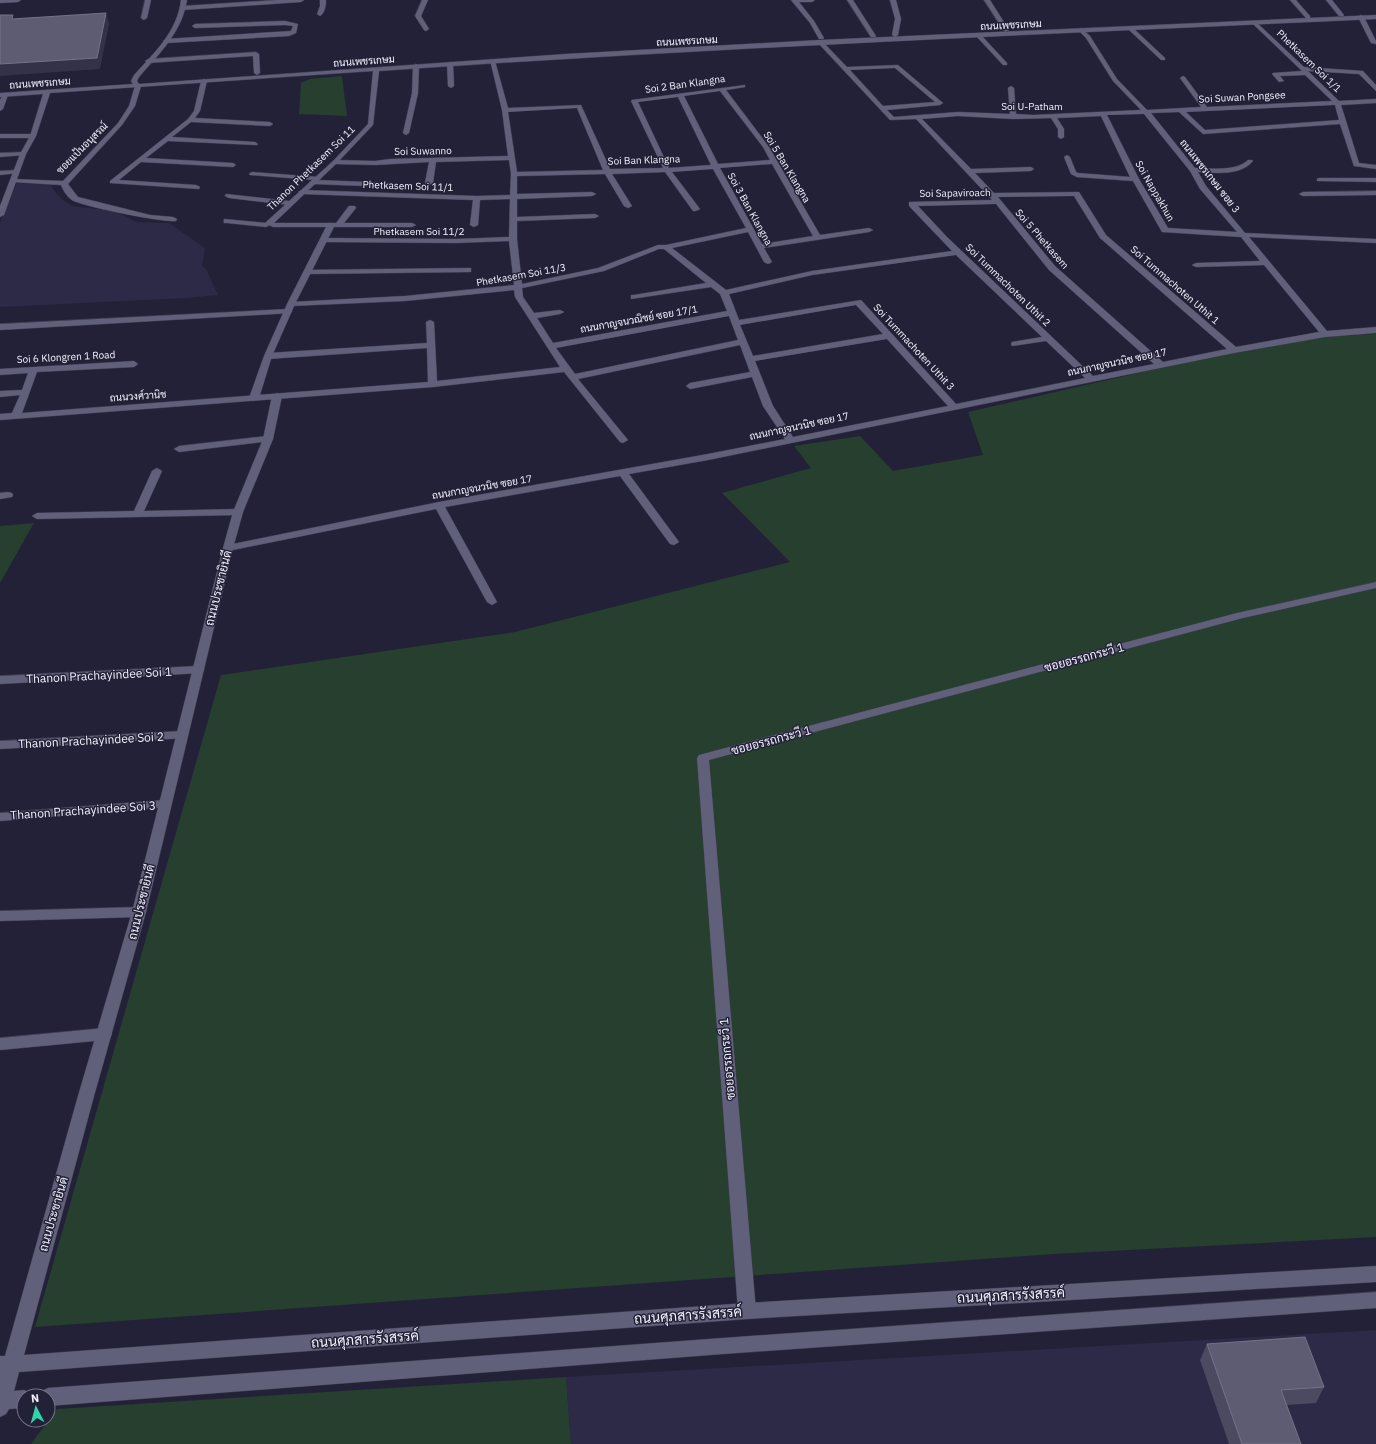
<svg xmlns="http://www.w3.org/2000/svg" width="1376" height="1444" viewBox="0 0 1376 1444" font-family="'IBM Plex Sans',Sarabun,sans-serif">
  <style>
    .built { fill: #2c2a46 }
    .green { fill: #263f2e }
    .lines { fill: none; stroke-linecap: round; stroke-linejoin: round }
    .street-casing { stroke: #3f3d50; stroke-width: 1 }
    .secondary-casing { stroke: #3f3d50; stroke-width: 1 }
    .street { fill: #61607a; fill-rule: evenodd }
    .secondary { fill: #61607a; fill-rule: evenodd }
    .wall { fill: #4b4a61 }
    .shaded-wall { fill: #333249 }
    .building { fill: #5d5c72; stroke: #747388 }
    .labels { text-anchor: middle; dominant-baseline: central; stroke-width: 3; stroke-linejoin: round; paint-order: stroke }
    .far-street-label { font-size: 10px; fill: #f2f2ff; stroke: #232137 }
    .street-label { font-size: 12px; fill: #f2f2ff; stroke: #232137 }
    .near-street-label { font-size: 14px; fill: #f2f2ff; stroke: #232137 }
  </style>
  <rect width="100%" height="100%" fill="#232137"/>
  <g class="built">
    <path d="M 17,183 L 50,184 L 55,192 L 63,200 L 72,206 L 114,211 L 136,222 L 169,223 L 205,248 L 202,266 L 206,269 L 218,295 L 186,298 L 0,307 L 0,223 Z"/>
    <path d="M 1376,1330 L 1376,1444 L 571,1444 L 566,1377 Z"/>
  </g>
  <g class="green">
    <path d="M 342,76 L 347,116 L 299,114 L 301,83 L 310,79 Z"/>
    <path d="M 1376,334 L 1376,1237 L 1053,1254 L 35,1327 L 221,675 L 515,632 L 790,562 L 722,493 L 811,468 L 794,446 L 860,436 L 893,471 L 983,455 L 968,412 L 1208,357 L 1318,337 Z"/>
    <path d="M 34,523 L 0,583 L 0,526 Z"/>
    <path d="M 566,1377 L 571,1444 L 31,1444 L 57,1409 Z"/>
  </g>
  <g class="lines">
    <g class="street-casing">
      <g id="street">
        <path d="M 0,0 L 21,0 L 18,2 L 0,3 Z"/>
        <path d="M 145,0 L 151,0 L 147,18 L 144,20 L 141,18 Z"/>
        <path d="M 277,0 L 304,0 L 301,2 L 183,10 L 180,8 L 183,6 Z"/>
        <path d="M 320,0 L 326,0 C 326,5 325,13 320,16 L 317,14 L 320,6 Z"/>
        <path d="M 422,0 L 428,0 L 421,16 L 429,29 L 426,31 L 424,30 L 415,16 Z"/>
        <path d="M 791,0 L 815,0 L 812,2 L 799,2 L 814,21 L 824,38 L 823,39 L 819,39 L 810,23 Z"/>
        <path d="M 847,0 L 853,0 L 876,36 L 875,37 L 871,37 Z"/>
        <path d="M 890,0 L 896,0 L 901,19 L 898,35 L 895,37 L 892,35 L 895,19 Z"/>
        <path d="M 984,0 L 990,0 L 1009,30 L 1008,31 L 1004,31 Z"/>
        <path d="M 1290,0 L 1296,0 L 1310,16 L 1310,18 L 1306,18 Z"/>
        <path d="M 1326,0 L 1332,0 L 1344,15 L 1343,16 L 1339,16 Z"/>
        <path d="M 1361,15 L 1364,17 L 1376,41 L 1376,44 L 1371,43 L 1358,17 Z"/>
        <path d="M 285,21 L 298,24 L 296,33 L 289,36 L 166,43 L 163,41 L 166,39 L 291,31 L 293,26 L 285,25 L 195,28 L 192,26 L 195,24 Z"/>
        <path d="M 1255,21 L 1304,67 L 1363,71 L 1376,85 L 1376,91 L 1359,74 L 1308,71 L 1339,101 L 1376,99 L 1376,103 L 1341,105 L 1359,163 L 1376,165 L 1376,169 L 1354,166 L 1340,124 L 1203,134 L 1179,112 L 1151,113 L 1195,168 C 1211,168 1235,172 1248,160 L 1252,160 L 1253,161 C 1241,176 1215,173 1198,172 L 1206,186 L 1245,233 L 1376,239 L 1376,243 L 1249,237 L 1327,331 L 1376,327 L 1376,333 L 1325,337 L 1234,353 L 708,460 L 629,474 L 679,542 L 674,545 L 670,544 L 620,476 L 445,507 L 497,602 L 492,605 L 487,602 L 436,509 L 228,551 L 223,548 L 228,545 L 439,502 L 708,454 L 785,439 L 763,406 L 752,377 L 690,389 L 686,386 L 690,383 L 750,372 L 740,345 L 578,379 L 628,440 L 623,443 L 620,442 L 564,372 L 433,387 L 0,420 L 0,414 L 12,413 L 20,395 L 0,397 L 0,391 L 22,390 L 28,373 L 0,375 L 0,369 L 134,361 L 138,364 L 134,367 L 37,372 L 22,413 L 428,382 L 427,348 L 268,359 L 264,356 L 268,353 L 427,343 L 426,322 L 430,320 L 434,322 L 437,381 L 560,367 L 515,297 L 514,290 L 405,301 L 291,306 L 287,304 L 291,302 L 405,296 L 514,285 L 509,241 L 456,243 L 324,242 L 320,240 L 324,238 L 456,239 L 509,237 L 510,199 L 480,200 L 478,225 L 474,227 L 470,225 L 473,200 L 302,194 L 298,192 L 302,190 L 477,196 L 510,195 L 511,174 L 509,160 L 436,162 L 433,183 L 429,185 L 425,183 L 429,162 L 375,165 L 335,164 L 332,162 L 335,160 L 375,161 L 390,159 L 508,156 L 502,110 L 490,60 L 495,61 L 508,108 L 581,105 L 610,169 L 663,168 L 631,101 L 632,100 L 745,85 L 745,87 L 726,90 L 769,147 L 820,235 L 869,228 L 873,230 L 869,232 L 764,248 L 772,262 L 768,264 L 764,262 L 748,232 L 672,248 L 726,290 L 812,271 L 952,251 L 909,206 L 909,202 L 992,200 L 916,119 L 890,120 L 818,43 L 818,41 L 822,41 L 847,67 L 898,65 L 943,103 L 940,105 L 887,110 L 894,117 L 958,112 L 1010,114 L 1008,88 L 1011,86 L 1014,88 L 1016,114 L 1033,115 L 1141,110 L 1113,81 L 1086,38 L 1078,30 L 1081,28 L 1090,36 L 1117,79 L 1147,110 L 1201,107 L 1180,78 L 1183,76 L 1185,77 L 1207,107 L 1332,101 L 1305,75 L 1280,76 L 1284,81 L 1279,82 L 1272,74 L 1273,73 L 1302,71 L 1253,24 L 1252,23 ZM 895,68 L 935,102 L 883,106 L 850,70 ZM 720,91 L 763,147 L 770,160 L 718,164 L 684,96 ZM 678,97 L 711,165 L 669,168 L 638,102 ZM 1335,105 L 1339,120 L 1205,130 L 1186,112 ZM 577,108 L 603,170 L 517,172 L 508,112 ZM 1144,114 L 1190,171 L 1200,189 L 1237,232 L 1168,228 L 1139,179 L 1107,115 ZM 958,116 L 1013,119 L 1051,118 L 1058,129 L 1058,137 L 1061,139 L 1064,137 L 1064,129 L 1057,118 L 1101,116 L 1130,177 L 1078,173 L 1076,172 L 1070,157 L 1067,155 L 1064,157 L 1071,174 L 1077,177 L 1133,181 L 1162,232 L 1241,237 L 1260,261 L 1196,263 L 1192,265 L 1196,267 L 1264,265 L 1319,332 L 1236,347 L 1106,235 L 1079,192 L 994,193 L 975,173 L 1031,171 L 1034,169 L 1031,167 L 971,169 L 922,119 ZM 772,164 L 813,236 L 762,244 L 720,168 ZM 713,169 L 746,228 L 666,245 L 658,245 L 598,268 L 522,284 L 517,239 L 517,221 L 595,218 L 599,216 L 595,214 L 517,217 L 517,199 L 592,196 L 596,194 L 592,192 L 517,194 L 517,176 L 605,174 L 624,206 L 628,208 L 632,206 L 612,174 L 665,172 L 693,211 L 696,211 L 700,209 L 672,172 ZM 1074,196 L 1100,238 L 1227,349 L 1163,362 L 1055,266 L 998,197 ZM 996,204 L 1049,270 L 1154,364 L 1093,376 L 947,237 L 918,206 ZM 659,249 L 664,249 L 706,283 L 634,295 L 631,295 L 631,299 L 711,287 L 720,294 L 727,311 L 553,343 L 537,318 L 560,314 L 564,312 L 560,310 L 534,313 L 523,297 L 522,288 L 604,271 ZM 956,255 L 1042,337 L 1012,342 L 1011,344 L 1012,346 L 1046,341 L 1085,378 L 956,404 L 861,300 L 739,320 L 729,294 L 812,275 ZM 856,305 L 883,334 L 753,356 L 740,325 ZM 729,316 L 738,340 L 575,374 L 556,348 ZM 887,339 L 948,406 L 793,437 L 773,406 L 755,361 Z"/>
        <path d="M 1128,27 L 1132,27 L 1165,58 L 1165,60 L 1161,60 L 1128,29 Z"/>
        <path d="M 977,35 L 981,35 L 1007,63 L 1007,65 L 1003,65 L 977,37 Z"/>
        <path d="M 256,52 L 259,54 L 260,73 L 257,75 L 254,73 L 253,56 L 148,63 L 145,61 L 148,59 Z"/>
        <path d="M 450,62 L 453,64 L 454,86 L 451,88 L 448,86 L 447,64 Z"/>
        <path d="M 416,64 L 419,66 L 418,93 L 409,133 L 406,135 L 403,133 L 412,93 L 413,66 Z"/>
        <path d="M 204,79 L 207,81 L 200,111 L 195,118 L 270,122 L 273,124 L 270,126 L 191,122 L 172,137 L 255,142 L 258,144 L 257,145 L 168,141 L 146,158 L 233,163 L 236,165 L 233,167 L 141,162 L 119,180 L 196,185 L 200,187 L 199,189 L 110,183 L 110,181 L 188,119 L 194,111 L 201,81 Z"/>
        <path d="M 138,84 L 141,86 L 135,106 L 122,125 L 68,184 L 78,197 L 150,215 L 173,217 L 177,219 L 176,221 C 165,223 80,206 72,200 C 67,197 63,190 61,185 L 12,182 L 12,180 L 14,179 L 63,181 L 118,123 L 129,106 L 135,86 Z"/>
        <path d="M 5,93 L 8,95 L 3,109 L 0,111 L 0,100 L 3,94 Z"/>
        <path d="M 0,134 L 33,134 L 36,136 L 33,138 L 0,138 Z"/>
        <path d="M 23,152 L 25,153 L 25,155 L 0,157 L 0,153 Z"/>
        <path d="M 17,170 L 19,171 L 19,173 L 0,175 L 0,171 Z"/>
        <path d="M 252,172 L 319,177 L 321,178 L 317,180 L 392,183 L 396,185 L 392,187 L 313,184 L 309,182 L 314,180 L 250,175 L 249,174 Z"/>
        <path d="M 1319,178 L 1376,178 L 1376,182 L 1317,181 L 1317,179 Z"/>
        <path d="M 1376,191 L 1376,195 L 1303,196 L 1299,194 L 1303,192 Z"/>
        <path d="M 226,194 L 289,201 L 293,203 L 289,205 L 229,198 L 225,196 Z"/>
        <path d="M 349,206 L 355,206 L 356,208 L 344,223 L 412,223 L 416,225 L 412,227 L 328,227 L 328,223 L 336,223 Z"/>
        <path d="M 224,219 L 266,223 L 270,225 L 266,227 L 227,223 L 224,223 Z"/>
        <path d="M 468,268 L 471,268 L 471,272 L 307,274 L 303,272 L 307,270 Z"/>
        <path d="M 288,309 L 291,309 L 292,311 L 291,313 L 0,330 L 0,324 Z"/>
        <path d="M 268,436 L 273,439 L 271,441 L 179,452 L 174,449 L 179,446 Z"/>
        <path d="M 157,468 L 162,471 L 144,511 L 238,509 L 243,512 L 238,515 L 37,519 L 32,516 L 37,513 L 134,511 L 152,471 Z"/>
        <path d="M 8,492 L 12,493 L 13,495 L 12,497 L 0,499 L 0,493 Z"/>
        <path d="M 1376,582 L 1376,588 L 1243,618 L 709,760 L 756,1311 L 753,1317 L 747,1319 L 741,1317 L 738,1311 L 697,758 L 699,755 L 1237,613 Z"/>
        <path d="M 198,666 L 202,667 L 204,670 L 202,673 L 0,684 L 0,676 Z"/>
        <path d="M 182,731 L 186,732 L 188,735 L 186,738 L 0,749 L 0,741 Z"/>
        <path d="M 165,800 L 170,801 L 171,804 L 170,807 L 0,821 L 0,813 Z"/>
        <path d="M 139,907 L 144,908 L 146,912 L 144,916 L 139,917 L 0,921 L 0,911 Z"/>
        <path d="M 105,1028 L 110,1030 L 112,1034 L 110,1038 L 105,1040 L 0,1050 L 0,1038 Z"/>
      </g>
    </g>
    <g class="secondary-casing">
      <g id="secondary">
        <path d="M 181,0 L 187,0 C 182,32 160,53 139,77 L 137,81 L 139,84 L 566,54 L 820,40 L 1376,15 L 1376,19 C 1043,34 711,48 379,71 L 373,125 L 337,163 L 274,223 L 331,223 L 335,225 L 295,304 L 272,356 L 259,398 L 254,401 L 249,398 L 264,356 L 287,304 L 326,227 L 273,227 L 265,223 L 333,161 L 368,124 L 373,71 L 50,93 L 36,136 L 26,154 L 4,215 L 0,217 L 0,206 L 20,154 L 30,136 L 43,94 L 0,97 L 0,93 L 133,84 L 131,81 L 134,75 C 155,52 177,32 181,0 Z"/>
        <path d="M 277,393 L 282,396 L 273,439 L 243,512 L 233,548 L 146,912 L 94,1096 L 24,1355 L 747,1303 L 1376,1266 L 1376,1282 L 747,1319 L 19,1372 L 14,1391 L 24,1390 L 30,1393 L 32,1396 L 24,1396 L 24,1408 L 9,1409 L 6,1414 L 0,1417 L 0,1356 L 5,1356 L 78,1096 L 132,912 L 223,548 L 233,512 L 263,439 L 272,396 Z"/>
        <path d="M 1376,1292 L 1376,1308 L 723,1354 L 48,1406 L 48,1396 L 39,1396 L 42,1391 L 48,1388 L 723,1338 Z"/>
      </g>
    </g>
    <use href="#street" class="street"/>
    <use href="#secondary" class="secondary"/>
  </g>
  <path class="wall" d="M 1207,1344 L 1324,1387 L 1316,1403 L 1287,1405 L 1301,1444 L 1229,1444 L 1200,1360 Z"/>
  <path class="shaded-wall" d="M 106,13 L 109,24 L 100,69 L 0,76 L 0,64 Z"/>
  <g class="building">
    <path d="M 106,13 L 97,58 L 0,64 L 0,15 L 13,15 L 12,19 Z"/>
    <path d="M 1305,1337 L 1324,1387 L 1281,1390 L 1301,1444 L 1242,1444 L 1207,1344 Z"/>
  </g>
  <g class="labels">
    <g class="far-street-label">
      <text transform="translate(1011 25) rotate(-3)">ถนนเพชรเกษม</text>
      <text transform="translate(687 41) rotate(-3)">ถนนเพชรเกษม</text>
      <text transform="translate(364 61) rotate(-4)">ถนนเพชรเกษม</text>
      <text transform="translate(1309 61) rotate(44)">Phetkasem Soi 1/1</text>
      <text transform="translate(40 83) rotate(-4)">ถนนเพชรเกษม</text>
      <text transform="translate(685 84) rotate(-8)">Soi 2 Ban Klangna</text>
      <text transform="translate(1242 97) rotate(-3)">Soi Suwan Pongsee</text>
      <text x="1032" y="106">Soi U-Patham</text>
      <text transform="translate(82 148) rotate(-45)">ซอยแป้นอนุสรณ์</text>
      <text transform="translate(423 151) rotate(-1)">Soi Suwanno</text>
      <text transform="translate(644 160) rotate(-2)">Soi Ban Klangna</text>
      <text transform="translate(787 167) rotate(59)">Soi 5 Ban Klangna</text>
      <text transform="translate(311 168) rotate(-44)">Thanon Phetkasem Soi 11</text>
      <text transform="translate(1210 176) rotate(52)">ถนนเพชรเกษม ซอย 3</text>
      <text transform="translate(408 186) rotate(2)">Phetkasem Soi 11/1</text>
      <text transform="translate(1155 191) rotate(60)">Soi Nappakhun</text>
      <text transform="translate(955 193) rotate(-1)">Soi Sapaviroach</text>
      <text transform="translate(750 209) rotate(61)">Soi 3 Ban Klangna</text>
      <text x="419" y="231">Phetkasem Soi 11/2</text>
      <text transform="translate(1042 239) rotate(49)">Soi 5 Phetkasem</text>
      <text transform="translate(521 275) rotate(-10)">Phetkasem Soi 11/3</text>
      <text transform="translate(1008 285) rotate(44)">Soi Tummachoten Uthit 2</text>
      <text transform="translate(1175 285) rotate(41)">Soi Tummachoten Uthit 1</text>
      <text transform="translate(639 319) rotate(-10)">ถนนกาญจนวณิชย์ ซอย 17/1</text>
      <text transform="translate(914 347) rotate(47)">Soi Tummachoten Uthit 3</text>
      <text transform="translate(66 357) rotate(-3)">Soi 6 Klongren 1 Road</text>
      <text transform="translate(1117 362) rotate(-12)">ถนนกาญจนวนิช ซอย 17</text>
      <text transform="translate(138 396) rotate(-4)">ถนนวงศ์วานิช</text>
      <text transform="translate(799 426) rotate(-12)">ถนนกาญจนวนิช ซอย 17</text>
      <text transform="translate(482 487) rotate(-10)">ถนนกาญจนวนิช ซอย 17</text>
    </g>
    <g class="street-label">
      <text transform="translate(218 588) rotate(-76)">ถนนประชายินดี</text>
      <text transform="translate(1084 657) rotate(-15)">ซอยอรรถกระวี 1</text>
      <text transform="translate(99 675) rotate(-3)">Thanon Prachayindee Soi 1</text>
      <text transform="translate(91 740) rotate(-3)">Thanon Prachayindee Soi 2</text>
      <text transform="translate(771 740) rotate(-15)">ซอยอรรถกระวี 1</text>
      <text transform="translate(83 810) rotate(-4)">Thanon Prachayindee Soi 3</text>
      <text transform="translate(141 902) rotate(-76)">ถนนประชายินดี</text>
      <text transform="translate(727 1059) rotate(-95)">ซอยอรรถกระวี 1</text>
      <text transform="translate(53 1214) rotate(-74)">ถนนประชายินดี</text>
    </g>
    <g class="near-street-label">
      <text transform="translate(1011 1295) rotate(-3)">ถนนศุภสารรังสรรค์</text>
      <text transform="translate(688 1315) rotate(-4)">ถนนศุภสารรังสรรค์</text>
      <text transform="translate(365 1339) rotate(-4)">ถนนศุภสารรังสรรค์</text>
    </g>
  </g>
  <g transform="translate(36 1408) rotate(354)"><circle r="19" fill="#232137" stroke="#767587"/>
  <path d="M0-3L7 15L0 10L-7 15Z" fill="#2fd4aa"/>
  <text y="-6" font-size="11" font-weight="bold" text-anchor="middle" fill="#f2f2ff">N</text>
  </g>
</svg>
